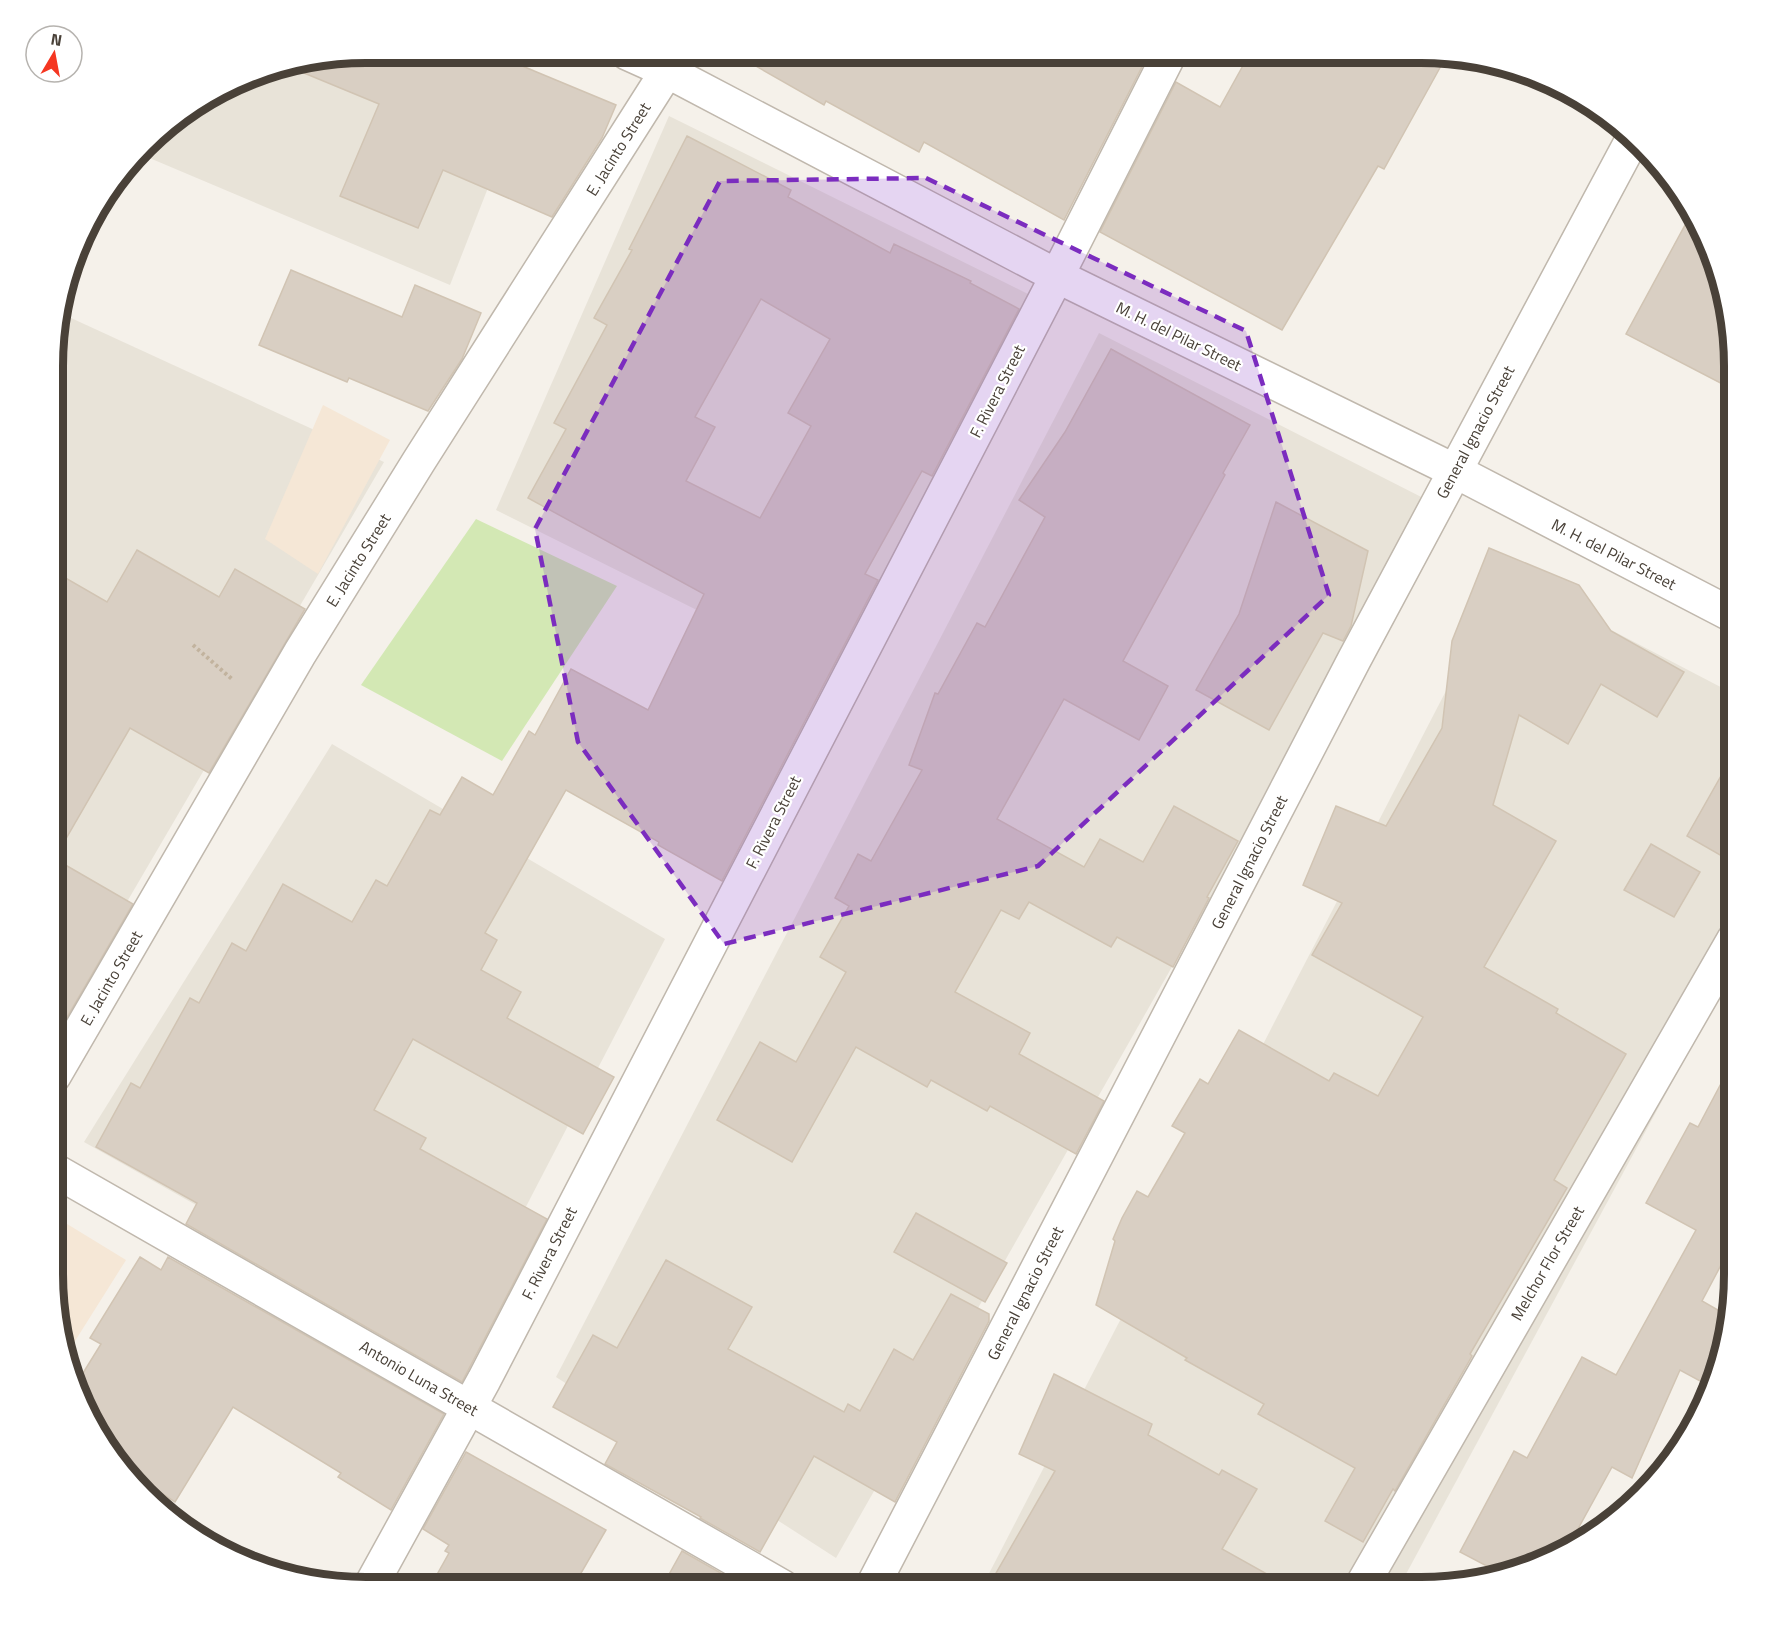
<svg xmlns="http://www.w3.org/2000/svg" width="1787" height="1640" viewBox="0 0 1787 1640" font-family="'Titillium Web',sans-serif">
  <style>
    .residential { fill: #e8e3d8 }
    .commercial { fill: #f5e7d6 }
    .green { fill: #d3e8b4 }
    .building { fill: #d9cfc3; stroke: #d1c4b3; stroke-width: 1.5; fill-rule: evenodd }
    .lines { fill: none; stroke-linecap: round; stroke-linejoin: round }
    .street-casing { stroke: #c0b8ad; stroke-width: 36 }
    .path { stroke: #c2b39e; stroke-width: 4; stroke-dasharray: 3 3; stroke-linecap: butt }
    .street { stroke: #fff; stroke-width: 33 }
    .marked { fill: #7b2cbf; fill-opacity: 0.2; stroke: #7b2cbf; stroke-width: 4.5; stroke-dasharray: 12 8; stroke-linejoin: round }
    .labels { text-anchor: middle; dominant-baseline: central; stroke-width: 4.5; stroke-linejoin: round; paint-order: stroke }
    .street-label { font-size: 16px; fill: #494138; stroke: #fff }
    .rim { fill: none; stroke: #494138; stroke-width: 8 }
  </style>
  <rect width="100%" height="100%" fill="#f5f1ea"/>
  <g class="residential">
    <path d="M 366,53 L 493,53 L 534,70 L 450,285 L 140,154 L 159,130 L 265,69 Z"/>
    <path d="M 669,116 L 1034,297 L 843,683 L 496,510 Z"/>
    <path d="M 58,312 L 384,462 L 55,1025 Z"/>
    <path d="M 1099,333 L 1435,504 L 836,1558 L 556,1377 Z"/>
    <path d="M 1506,575 L 1734,694 L 1734,968 L 1399,1587 L 982,1587 Z"/>
    <path d="M 332,744 L 665,939 L 452,1349 L 84,1142 Z"/>
  </g>
  <g class="commercial">
    <path d="M 323,405 L 390,440 L 318,574 L 265,539 Z"/>
    <path d="M 54,1216 L 126,1260 L 70,1349 L 65,1347 L 53,1294 Z"/>
  </g>
  <path class="green" d="M 476,519 L 617,586 L 502,761 L 361,685 Z"/>
  <g class="building">
    <path d="M 366,52 L 491,53 L 616,105 L 602,138 L 552,217 L 443,170 L 418,228 L 340,196 L 379,104 L 287,66 Z"/>
    <path d="M 733,53 L 1149,53 L 1064,220 L 924,142 L 919,152 L 826,101 L 824,105 Z"/>
    <path d="M 1250,53 L 1442,53 L 1447,55 L 1384,169 L 1378,166 L 1282,330 L 1100,232 L 1176,82 L 1220,107 Z"/>
    <path d="M 687,136 L 791,190 L 788,197 L 890,253 L 894,244 L 971,281 L 970,283 L 1019,309 L 932,476 L 922,471 L 865,574 L 878,580 L 722,881 L 658,845 L 659,842 L 566,790 L 485,933 L 497,940 L 481,970 L 521,992 L 507,1018 L 614,1077 L 583,1134 L 413,1039 L 374,1110 L 426,1138 L 420,1149 L 547,1219 L 462,1382 L 186,1224 L 197,1203 L 96,1147 L 131,1083 L 140,1088 L 190,998 L 199,1003 L 232,943 L 246,951 L 283,884 L 352,922 L 376,880 L 387,886 L 430,810 L 440,815 L 462,777 L 493,795 L 529,731 L 535,735 L 571,669 L 648,710 L 704,594 L 528,498 L 566,429 L 554,423 L 607,325 L 594,318 L 632,250 L 629,249 ZM 761,299 L 830,339 L 788,413 L 811,426 L 760,518 L 686,481 L 715,427 L 695,417 Z"/>
    <path d="M 1691,214 L 1711,246 L 1734,345 L 1734,390 L 1626,334 Z"/>
    <path d="M 291,270 L 402,317 L 415,285 L 481,313 L 462,359 L 428,411 L 349,378 L 347,382 L 259,345 Z"/>
    <path d="M 1111,349 L 1250,425 L 1223,473 L 1225,475 L 1123,661 L 1168,686 L 1139,740 L 1064,699 L 997,819 L 1084,867 L 1100,839 L 1143,862 L 1174,806 L 1238,841 L 1207,897 L 1209,898 L 1173,967 L 1117,937 L 1111,947 L 1029,902 L 1019,919 L 1001,910 L 955,992 L 1030,1033 L 1019,1054 L 1104,1101 L 1076,1154 L 990,1106 L 987,1111 L 931,1080 L 927,1087 L 856,1047 L 792,1162 L 717,1120 L 760,1042 L 796,1062 L 846,972 L 820,957 L 849,906 L 835,898 L 858,854 L 871,861 L 922,770 L 909,765 L 935,693 L 938,694 L 977,623 L 985,627 L 1045,517 L 1019,500 L 1065,432 Z"/>
    <path d="M 1276,502 L 1368,551 L 1351,626 L 1343,641 L 1323,633 L 1269,730 L 1196,690 L 1239,614 Z"/>
    <path d="M 1489,548 L 1579,585 L 1611,631 L 1684,672 L 1657,717 L 1601,684 L 1568,744 L 1519,715 L 1493,805 L 1556,841 L 1484,967 L 1558,1009 L 1556,1013 L 1626,1054 L 1554,1180 L 1567,1188 L 1470,1354 L 1472,1356 L 1395,1491 L 1393,1489 L 1363,1542 L 1325,1521 L 1355,1468 L 1258,1414 L 1264,1404 L 1185,1360 L 1187,1358 L 1096,1305 L 1115,1241 L 1113,1239 L 1122,1218 L 1137,1191 L 1148,1197 L 1185,1133 L 1172,1126 L 1200,1079 L 1208,1084 L 1239,1030 L 1329,1081 L 1334,1073 L 1378,1096 L 1423,1017 L 1312,955 L 1342,903 L 1303,885 L 1336,806 L 1386,826 L 1442,728 L 1452,641 Z"/>
    <path d="M 137,550 L 219,597 L 235,569 L 305,609 L 209,773 L 130,728 L 56,856 L 57,573 L 107,602 Z"/>
    <path d="M 1734,753 L 1734,863 L 1687,836 Z"/>
    <path d="M 1651,844 L 1700,872 L 1674,917 L 1624,890 Z"/>
    <path d="M 55,859 L 133,904 L 55,1038 Z"/>
    <path d="M 1734,1059 L 1734,1251 L 1730,1248 L 1702,1301 L 1730,1317 L 1728,1336 L 1711,1387 L 1680,1370 L 1632,1478 L 1612,1467 L 1568,1547 L 1541,1564 L 1500,1573 L 1460,1552 L 1514,1451 L 1527,1458 L 1582,1357 L 1616,1375 L 1696,1230 L 1646,1203 L 1690,1123 L 1698,1127 Z"/>
    <path d="M 916,1213 L 1007,1263 L 985,1302 L 894,1252 Z"/>
    <path d="M 140,1257 L 161,1270 L 168,1257 L 444,1414 L 391,1510 L 338,1477 L 341,1473 L 233,1407 L 175,1502 L 122,1468 L 76,1394 L 75,1386 L 101,1344 L 90,1338 Z"/>
    <path d="M 666,1260 L 752,1307 L 728,1349 L 844,1412 L 848,1404 L 860,1411 L 894,1349 L 913,1360 L 951,1294 L 989,1314 L 989,1321 L 895,1502 L 814,1456 L 760,1552 L 700,1518 L 701,1517 L 605,1464 L 617,1442 L 553,1407 L 593,1335 L 617,1348 Z"/>
    <path d="M 1054,1374 L 1152,1424 L 1148,1435 L 1219,1475 L 1222,1470 L 1257,1489 L 1222,1549 L 1290,1587 L 988,1587 L 1055,1471 L 1019,1454 Z"/>
    <path d="M 466,1452 L 606,1530 L 573,1587 L 430,1587 L 449,1553 L 445,1551 L 449,1545 L 423,1529 Z"/>
    <path d="M 682,1551 L 742,1585 L 741,1587 L 662,1587 Z"/>
  </g>
  <g class="lines">
    <g class="street-casing">
      <g id="street">
        <path d="M 627,53 L 667,71 L 1057,276 L 1455,471 L 1734,616"/>
        <path d="M 54,1076 L 300,653 L 419,461 L 667,71 L 677,53"/>
        <path d="M 54,1170 L 783,1587"/>
        <path d="M 370,1587 L 484,1380 L 1057,276 L 1170,53"/>
        <path d="M 872,1587 L 1354,660 L 1632,140"/>
        <path d="M 1361,1587 L 1734,939"/>
      </g>
    </g>
    <path class="path" d="M 193,645 L 233,680"/>
    <use href="#street" class="street"/>
  </g>
  <path class="marked" d="M 926,178 L 1246,331 L 1329,595 L 1038,866 L 724,944 L 578,742 L 535,529 L 720,181 Z"/>
  <g class="labels">
    <g class="street-label">
      <text transform="translate(618 149) rotate(-58)">E. Jacinto Street</text>
      <text transform="translate(1179 336) rotate(26)">M. H. del Pilar Street</text>
      <text transform="translate(997 391) rotate(-63)">F. Rivera Street</text>
      <text transform="translate(1475 432) rotate(-62)">General Ignacio Street</text>
      <text transform="translate(1614 554) rotate(27)">M. H. del Pilar Street</text>
      <text transform="translate(358 560) rotate(-58)">E. Jacinto Street</text>
      <text transform="translate(773 822) rotate(-63)">F. Rivera Street</text>
      <text transform="translate(1249 862) rotate(-63)">General Ignacio Street</text>
      <text transform="translate(111 978) rotate(-60)">E. Jacinto Street</text>
      <text transform="translate(549 1253) rotate(-63)">F. Rivera Street</text>
      <text transform="translate(1547 1263) rotate(-60)">Melchor Flor Street</text>
      <text transform="translate(1025 1293) rotate(-63)">General Ignacio Street</text>
      <text transform="translate(419 1378) rotate(30)">Antonio Luna Street</text>
    </g>
  </g>
  <path d="M0 0H1787V1640H0ZM366 63H1421A303 303 0 0 1 1724 366V1274A303 303 0 0 1 1421 1577H366A303 303 0 0 1 63 1274V366A303 303 0 0 1 366 63Z" fill="#fff" fill-rule="evenodd"/>
  <path class="rim" d="M366 63H1421A303 303 0 0 1 1724 366V1274A303 303 0 0 1 1421 1577H366A303 303 0 0 1 63 1274V366A303 303 0 0 1 366 63Z"/>
  <g transform="translate(54 54) rotate(10)"><circle r="28" fill="#ffffff" stroke="#b6b3af" stroke-width="1.5"/>
  <path d="M0-4.5L10 22L0 15L-10 22Z" fill="#f53621"/>
  <text y="-9" font-size="16" font-weight="bold" text-anchor="middle" fill="#494138">N</text>
  </g>
</svg>
